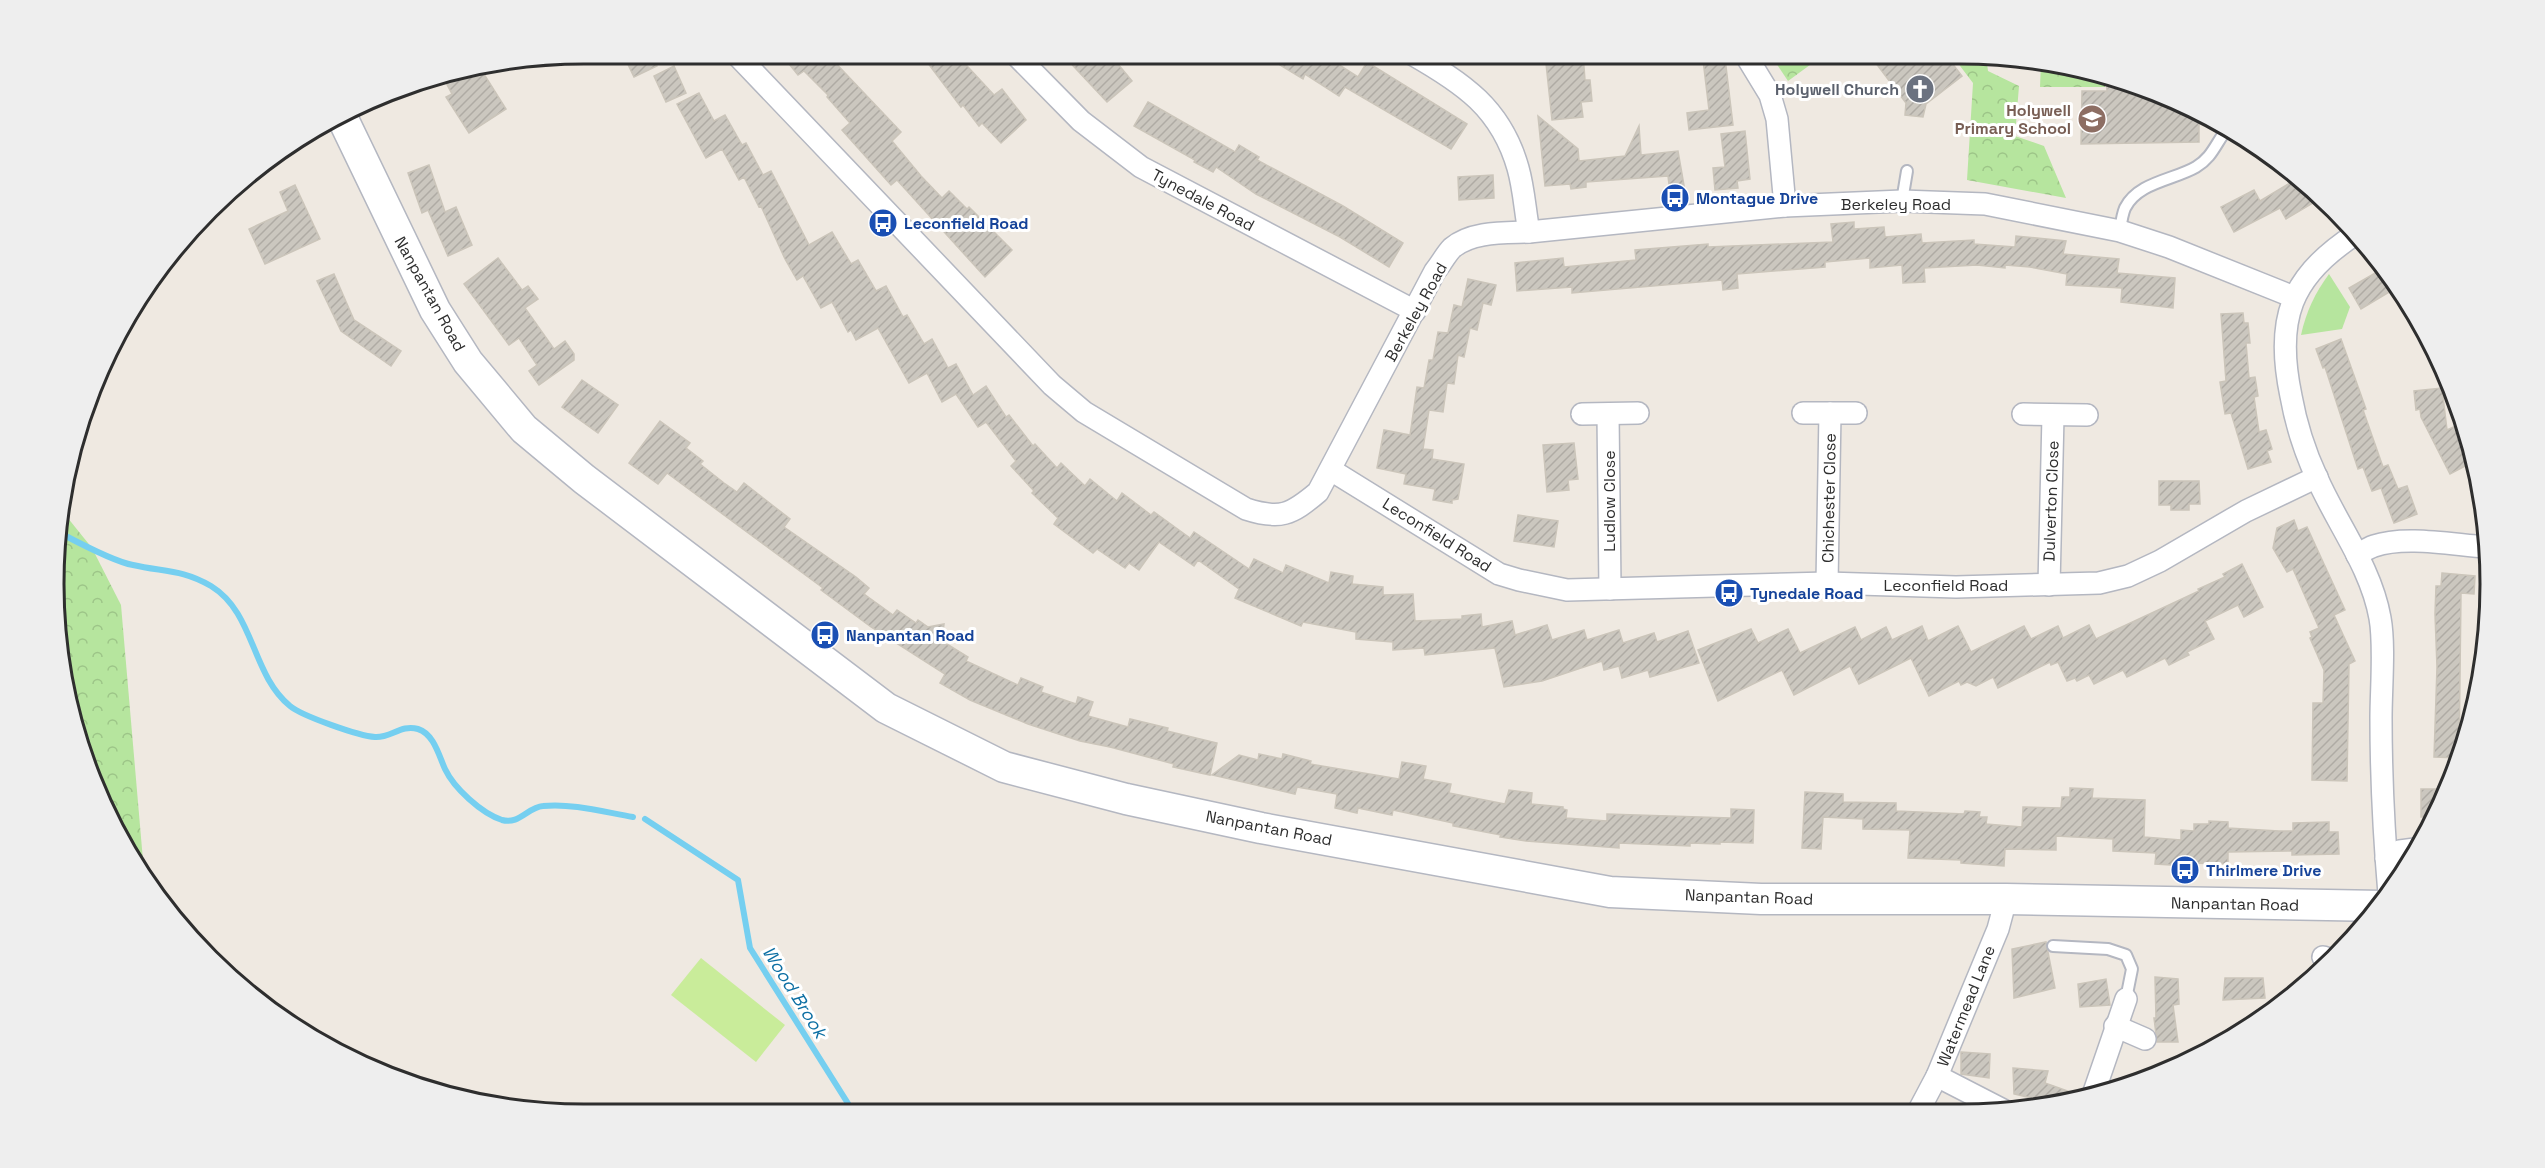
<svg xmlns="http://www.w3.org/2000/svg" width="2545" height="1168" viewBox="0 0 2545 1168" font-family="'Space Grotesk',sans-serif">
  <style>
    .grass { fill: #b6e59e }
    .forest { fill: url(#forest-crowns) }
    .pitch { fill: #c9ec9a }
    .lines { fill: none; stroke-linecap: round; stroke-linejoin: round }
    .stream { stroke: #75cff0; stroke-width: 6 }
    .building { fill: url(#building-hatch); stroke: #cbc5ba; stroke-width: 1.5 }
    .lane-casing { stroke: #b4b7c1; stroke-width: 14 }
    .street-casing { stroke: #b4b7c1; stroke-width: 24 }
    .secondary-casing { stroke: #b4b7c1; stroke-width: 33 }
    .lane { stroke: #fff; stroke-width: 10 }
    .street { stroke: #fff; stroke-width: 21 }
    .secondary { stroke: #fff; stroke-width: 30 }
    .labels { text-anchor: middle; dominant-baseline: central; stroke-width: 6; stroke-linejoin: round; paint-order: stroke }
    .worship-label { font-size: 16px; font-weight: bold; fill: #5b616d; stroke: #fff; text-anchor: end }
    .education-label { font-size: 16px; font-weight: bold; fill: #785e54; stroke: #fff; text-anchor: end }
    .transit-label { font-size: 16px; font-weight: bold; fill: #164399; stroke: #fff; text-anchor: start }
    .street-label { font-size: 16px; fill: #2e2e2e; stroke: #fff }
    .water-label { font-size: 18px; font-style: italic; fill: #0d6fa3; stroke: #fff }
    .rim { fill: none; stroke: #2e2e2e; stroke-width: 3 }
  </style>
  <defs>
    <pattern id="forest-crowns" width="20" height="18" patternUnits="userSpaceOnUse" patternTransform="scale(1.5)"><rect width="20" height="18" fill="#b6e59e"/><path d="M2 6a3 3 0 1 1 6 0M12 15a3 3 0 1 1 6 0" fill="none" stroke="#9dc588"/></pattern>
    <pattern id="building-hatch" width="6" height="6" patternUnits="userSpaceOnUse" patternTransform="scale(1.5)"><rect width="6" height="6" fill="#cbc7bf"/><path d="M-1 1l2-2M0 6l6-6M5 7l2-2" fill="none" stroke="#afaba4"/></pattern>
  </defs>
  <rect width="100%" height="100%" fill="#efe9e1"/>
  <path class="grass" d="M 2329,274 L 2350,307 L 2342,329 L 2301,335 C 2306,312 2315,293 2329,274 Z"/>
  <g class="forest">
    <path d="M 1770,54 L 1825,54 L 1788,81 Z"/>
    <path d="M 1951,54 L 1986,56 L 1988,71 L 2019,86 L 2015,136 L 2044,146 L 2066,198 L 1967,180 L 1973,83 Z"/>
    <path d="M 2041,62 L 2065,64 L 2104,76 L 2105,87 L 2040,87 Z"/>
    <path d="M 63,512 L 92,548 L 121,605 L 144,872 L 125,849 L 82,755 L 59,654 Z"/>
  </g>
  <path class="pitch" d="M 701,958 L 785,1025 L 756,1062 L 671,995 Z"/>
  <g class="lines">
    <g class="stream">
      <path d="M 62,534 C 79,543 115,562 133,565 C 163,572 182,569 211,586 C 255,613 251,674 290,706 C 302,716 359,736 375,737 C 391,738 401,724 418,729 C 434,734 439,756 445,769 C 454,788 481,813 502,820 C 519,825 528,807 543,806 C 572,803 604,812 633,817"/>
      <path d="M 645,819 L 738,880 L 750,948 L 854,1113"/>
    </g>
  </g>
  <g class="building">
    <path d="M 623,54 L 651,54 L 657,66 L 634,77 Z"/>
    <path d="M 781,54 L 827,54 L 901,132 L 892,141 L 921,176 L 942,198 L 949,191 L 967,209 L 969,207 L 1012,250 L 985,277 L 897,180 L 891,185 L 842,130 L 850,123 L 827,97 L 828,95 L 804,71 L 798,75 Z"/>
    <path d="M 921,54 L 956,54 L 994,95 L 1002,89 L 1026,120 L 1001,143 L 982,123 L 979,126 L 963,105 L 961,107 Z"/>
    <path d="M 1062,54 L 1105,54 L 1115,64 L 1117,63 L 1132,81 L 1107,102 Z"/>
    <path d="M 1286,54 L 1308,54 L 1323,63 L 1327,57 L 1358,77 L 1367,62 L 1467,124 L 1451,149 L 1345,87 L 1339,96 L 1305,74 L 1303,79 L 1280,65 Z"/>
    <path d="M 1545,54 L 1583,54 L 1585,80 L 1590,80 L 1592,101 L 1581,102 L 1583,117 L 1552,120 Z"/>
    <path d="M 1869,54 L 1945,54 L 1962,76 L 1926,104 L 1923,117 L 1905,115 L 1906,103 Z"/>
    <path d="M 1725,58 L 1733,125 L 1689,130 L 1687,113 L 1709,110 L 1703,60 Z"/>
    <path d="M 674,66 L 686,93 L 666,102 L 654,76 Z"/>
    <path d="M 482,71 L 506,109 L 469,133 L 446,97 L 452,94 L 443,77 Z"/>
    <path d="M 2106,77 L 2164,94 L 2199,113 L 2199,142 L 2081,144 L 2082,91 L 2107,91 Z"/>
    <path d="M 699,93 L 714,121 L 725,115 L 742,145 L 746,143 L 763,175 L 771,171 L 809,245 L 832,232 L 851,264 L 858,260 L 876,291 L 886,286 L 903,317 L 907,315 L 924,344 L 932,339 L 948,368 L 956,364 L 973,395 L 986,386 L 1006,417 L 1009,415 L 1033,446 L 1035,444 L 1057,468 L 1061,463 L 1085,486 L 1090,479 L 1117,501 L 1122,493 L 1151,515 L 1154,512 L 1190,538 L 1194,532 L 1249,569 L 1254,559 L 1283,573 L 1286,565 L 1329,583 L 1331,572 L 1353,576 L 1352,584 L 1383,587 L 1383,595 L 1413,594 L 1415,621 L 1462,619 L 1462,616 L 1481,614 L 1482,627 L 1512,621 L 1515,635 L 1547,625 L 1552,640 L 1584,630 L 1587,640 L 1619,630 L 1623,643 L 1654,633 L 1657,642 L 1688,631 L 1699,663 L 1650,677 L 1648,670 L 1622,678 L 1619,666 L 1604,670 L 1602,661 L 1542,681 L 1504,687 L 1495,648 L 1425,655 L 1424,648 L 1393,650 L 1393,642 L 1356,639 L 1356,632 L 1303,622 L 1301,626 L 1235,598 L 1239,589 L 1198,560 L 1194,566 L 1159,542 L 1139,570 L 1129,563 L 1125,568 L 1097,549 L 1093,553 L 1054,524 L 1058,518 L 1032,493 L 1034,491 L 1011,466 L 1016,461 L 986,422 L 978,427 L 956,394 L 942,402 L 927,373 L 909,383 L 878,328 L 856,340 L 851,330 L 848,332 L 832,302 L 821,308 L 803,276 L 797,280 L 785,259 L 761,206 L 759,207 L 744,177 L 739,180 L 722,149 L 706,158 L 677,104 Z"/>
    <path d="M 1148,102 L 1235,152 L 1239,145 L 1259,157 L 1257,160 L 1343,206 L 1403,243 L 1389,267 L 1340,237 L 1256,194 L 1216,167 L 1213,172 L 1194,162 L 1195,160 L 1134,126 Z"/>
    <path d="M 1538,116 L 1578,149 L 1579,161 L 1625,156 L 1639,126 L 1641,155 L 1678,151 L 1685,191 L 1670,193 L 1668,176 L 1586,182 L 1586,187 L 1571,189 L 1570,184 L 1545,186 Z"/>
    <path d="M 1745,131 L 1750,179 L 1737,181 L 1738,188 L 1715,190 L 1713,168 L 1725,167 L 1721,134 Z"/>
    <path d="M 429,165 L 445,212 L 456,207 L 472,245 L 448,256 L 428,210 L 422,213 L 408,173 Z"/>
    <path d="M 1493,175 L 1494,198 L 1459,200 L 1458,177 Z"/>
    <path d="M 2298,178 L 2312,190 L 2318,200 L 2286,219 L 2280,208 L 2234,232 L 2221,207 L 2254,190 L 2260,201 Z"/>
    <path d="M 295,185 L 320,239 L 265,264 L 249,229 L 288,211 L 280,192 Z"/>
    <path d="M 1854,222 L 1854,229 L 1884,227 L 1885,237 L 1921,234 L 1922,243 L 1974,240 L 1974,244 L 2015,247 L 2016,236 L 2066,241 L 2063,254 L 2119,259 L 2117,273 L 2175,278 L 2173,308 L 2121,302 L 2122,288 L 2066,285 L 2067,274 L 2030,267 L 2005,265 L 2005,268 L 1977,265 L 1924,268 L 1925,282 L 1903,283 L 1902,265 L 1870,268 L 1870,258 L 1825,262 L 1825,267 L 1737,274 L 1738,288 L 1723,290 L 1722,280 L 1572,293 L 1572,287 L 1517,291 L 1515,263 L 1563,258 L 1564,267 L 1636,260 L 1635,250 L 1708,244 L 1708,247 L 1833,242 L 1831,224 Z"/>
    <path d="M 498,258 L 522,290 L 528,286 L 538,299 L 525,308 L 554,349 L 565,341 L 574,354 L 574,360 L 539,385 L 529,371 L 537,365 L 519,338 L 509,345 L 464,284 Z"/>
    <path d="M 2384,268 L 2396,288 L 2361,309 L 2349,288 Z"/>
    <path d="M 334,274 L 354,320 L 401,351 L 391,366 L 341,331 L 317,281 Z"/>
    <path d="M 1468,279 L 1496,285 L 1491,305 L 1483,303 L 1477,330 L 1470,328 L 1464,357 L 1458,355 L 1454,384 L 1447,383 L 1443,412 L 1429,410 L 1423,449 L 1433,450 L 1432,459 L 1464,464 L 1458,499 L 1452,500 L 1452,503 L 1433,500 L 1435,489 L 1404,484 L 1406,474 L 1377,468 L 1384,430 L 1410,435 L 1417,387 L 1424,388 L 1429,360 L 1433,360 L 1438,332 L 1448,333 L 1454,305 L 1462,307 Z"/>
    <path d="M 2243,313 L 2244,323 L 2248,323 L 2250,343 L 2246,343 L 2249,378 L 2255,377 L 2258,396 L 2254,397 L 2259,432 L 2266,430 L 2272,449 L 2267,451 L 2271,462 L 2248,469 L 2231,413 L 2225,414 L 2220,382 L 2226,381 L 2221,314 Z"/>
    <path d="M 2341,339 L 2366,409 L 2363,410 L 2383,467 L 2388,465 L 2398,489 L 2407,486 L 2417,514 L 2394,523 L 2381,488 L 2372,491 L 2363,467 L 2358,469 L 2325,367 L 2323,368 L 2316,349 Z"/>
    <path d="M 582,380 L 618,405 L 598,433 L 562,407 Z"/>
    <path d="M 2442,388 L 2447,430 L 2460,424 L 2469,442 L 2475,461 L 2450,474 L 2421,417 L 2420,409 L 2416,410 L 2414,391 Z"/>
    <path d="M 660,421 L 690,443 L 686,448 L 703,461 L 700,464 L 724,483 L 737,492 L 744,483 L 790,519 L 784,527 L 856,577 L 869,588 L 864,594 L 893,615 L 897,610 L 916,623 L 918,620 L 928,627 L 944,624 L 942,641 L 968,657 L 966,661 L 1018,685 L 1021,678 L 1043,687 L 1041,692 L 1076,704 L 1078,697 L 1093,702 L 1088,716 L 1128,727 L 1130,719 L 1168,728 L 1167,731 L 1217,743 L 1210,775 L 1173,767 L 1174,764 L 1110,747 L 1080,741 L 1028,724 L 970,700 L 940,683 L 945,674 L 871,627 L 821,590 L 823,588 L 667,473 L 658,484 L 629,463 Z"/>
    <path d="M 1574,443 L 1578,479 L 1568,480 L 1569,490 L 1547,492 L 1543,445 Z"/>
    <path d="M 2159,481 L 2199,481 L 2200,504 L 2189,504 L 2189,510 L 2171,510 L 2171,505 L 2159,505 Z"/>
    <path d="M 1518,515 L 1558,521 L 1554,547 L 1514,541 Z"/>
    <path d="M 2294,520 L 2298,531 L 2307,527 L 2345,610 L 2334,615 L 2355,661 L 2349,664 L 2347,781 L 2312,780 L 2313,703 L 2323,703 L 2324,670 L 2310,638 L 2312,637 L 2310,632 L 2319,628 L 2293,569 L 2287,572 L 2273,548 L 2277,528 Z"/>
    <path d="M 2242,564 L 2263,607 L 2244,617 L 2238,605 L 2205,621 L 2214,639 L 2187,652 L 2189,655 L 2169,665 L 2165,658 L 2127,677 L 2123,670 L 2094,684 L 2089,675 L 2077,681 L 2075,678 L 2067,681 L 2058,662 L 2051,665 L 2050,662 L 1998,688 L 1993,677 L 1976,686 L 1967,682 L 1961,685 L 1959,681 L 1929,696 L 1911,658 L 1859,684 L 1850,666 L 1794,695 L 1782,670 L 1718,701 L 1698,650 L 1751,629 L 1758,643 L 1788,629 L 1800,653 L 1855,627 L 1861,640 L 1886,627 L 1892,640 L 1922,626 L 1928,641 L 1958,626 L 1971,652 L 2024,626 L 2031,639 L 2058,626 L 2063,638 L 2089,625 L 2096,639 L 2199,591 L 2198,589 L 2225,577 L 2223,574 Z"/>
    <path d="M 2442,573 L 2475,576 L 2474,594 L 2461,593 L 2459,758 L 2434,757 L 2437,667 L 2435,614 L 2436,586 L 2441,586 Z"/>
    <path d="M 1259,754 L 1282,759 L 1283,754 L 1311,761 L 1310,764 L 1399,779 L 1402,762 L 1426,766 L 1423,779 L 1451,784 L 1449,793 L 1505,804 L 1509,790 L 1532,793 L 1531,804 L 1563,807 L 1563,809 L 1567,810 L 1566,818 L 1607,821 L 1607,814 L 1731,818 L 1731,809 L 1754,810 L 1753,843 L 1720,842 L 1720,844 L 1690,843 L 1690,846 L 1619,843 L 1619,848 L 1526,841 L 1500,837 L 1501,835 L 1453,826 L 1453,823 L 1393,810 L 1392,815 L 1358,808 L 1357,813 L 1335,808 L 1337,794 L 1297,787 L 1295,794 L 1212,775 L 1239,755 L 1258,760 Z"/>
    <path d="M 2070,788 L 2093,789 L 2092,798 L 2145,800 L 2144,837 L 2181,840 L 2181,830 L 2194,831 L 2194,824 L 2209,824 L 2209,821 L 2228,822 L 2228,828 L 2279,831 L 2293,831 L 2293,823 L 2329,822 L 2329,832 L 2338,832 L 2339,854 L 2292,855 L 2292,851 L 2228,852 L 2228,864 L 2188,863 L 2187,866 L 2155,864 L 2156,853 L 2113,851 L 2113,839 L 2056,836 L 2056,850 L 2005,849 L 2004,866 L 1961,863 L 1961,860 L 1908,858 L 1910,830 L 1863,829 L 1863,819 L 1823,817 L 1821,849 L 1802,848 L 1805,792 L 1843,794 L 1843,802 L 1896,803 L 1896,811 L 1964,814 L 1965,811 L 1980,812 L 1979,817 L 1987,817 L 1986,824 L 2022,827 L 2023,807 L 2061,808 L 2062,797 L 2070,797 Z"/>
    <path d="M 2421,789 L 2449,789 L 2433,817 L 2421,817 Z"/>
    <path d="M 2046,942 L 2055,988 L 2014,998 L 2012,949 Z"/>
    <path d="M 2155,977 L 2178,979 L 2179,1004 L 2173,1005 L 2178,1042 L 2157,1042 L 2154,1018 L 2156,1018 Z"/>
    <path d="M 2225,978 L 2263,978 L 2265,998 L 2223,1000 Z"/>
    <path d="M 2106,979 L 2110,1005 L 2080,1007 L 2078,984 Z"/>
    <path d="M 1961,1052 L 1990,1054 L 1989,1078 L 1961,1074 Z"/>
    <path d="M 2013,1068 L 2048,1071 L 2045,1083 L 2082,1096 L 2053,1103 L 2014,1094 Z"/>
  </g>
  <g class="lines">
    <g class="lane-casing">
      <g id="lane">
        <path d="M 1902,201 L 1907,171"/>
        <path d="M 2120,231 C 2121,224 2122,215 2125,208 C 2138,182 2174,180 2196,167 C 2213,157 2216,142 2228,128"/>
        <path d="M 2053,946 L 2108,949 L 2126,955 L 2132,969 L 2126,999"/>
      </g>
    </g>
    <g class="street-casing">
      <g id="street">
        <path d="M 736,54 L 1052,385 L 1084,412 L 1246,509 C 1280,520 1291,515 1318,492 L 1435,271 C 1441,264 1446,254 1452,248 C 1472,231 1505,233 1529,232 L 1785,206 L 1902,201 L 1985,204 L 2120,231 L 2169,247 L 2294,297"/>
        <path d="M 1015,54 L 1081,121 L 1141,167 L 1415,311"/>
        <path d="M 1412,54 C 1463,83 1501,108 1518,168 C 1524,189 1525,211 1529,232"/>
        <path d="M 1745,54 L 1770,95 L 1777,119 L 1785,206"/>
        <path d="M 2356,234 C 2290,276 2275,320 2291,396 C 2296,424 2305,452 2317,478 C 2337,524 2371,567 2380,618 C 2385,645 2381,689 2381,718 C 2381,776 2384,836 2389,894"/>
        <path d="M 1803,413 L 1856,413"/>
        <path d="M 1582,414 L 1638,413"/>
        <path d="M 1608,414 L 1610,589"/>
        <path d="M 2023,414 L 2087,415"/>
        <path d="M 1331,470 L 1499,574 L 1519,580 L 1567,590 L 1827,583 L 1956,587 L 2099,583 L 2128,576 L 2160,561 L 2246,511 L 2317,477"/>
        <path d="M 2357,555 C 2362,552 2368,548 2374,546 C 2405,535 2454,545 2487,547"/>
        <path d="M 1827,583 L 1830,413"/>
        <path d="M 2049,585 L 2053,416"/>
        <path d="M 2386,858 L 2400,851 L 2415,849"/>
        <path d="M 2323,957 L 2329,959"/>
        <path d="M 2115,1026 L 2145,1039"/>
        <path d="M 1937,1076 L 2003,1110"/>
        <path d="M 2094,1092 L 2126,999"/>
        <path d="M 1919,1110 L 1937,1076 L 1998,929 L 2006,899"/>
      </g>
    </g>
    <g class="secondary-casing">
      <path id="secondary" d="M 341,115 L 435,310 L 468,362 L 524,429 L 584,479 L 886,708 L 1004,767 L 1126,799 L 1261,828 L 1610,892 L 1761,899 L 2006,899 L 2382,906"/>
    </g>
    <use href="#lane" class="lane"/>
    <use href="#street" class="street"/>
    <use href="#secondary" class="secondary"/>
  </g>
  <defs>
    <g id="church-disc" transform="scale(1.5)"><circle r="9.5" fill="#6b7280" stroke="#fff"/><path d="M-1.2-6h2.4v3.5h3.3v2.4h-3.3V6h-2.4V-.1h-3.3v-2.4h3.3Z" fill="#fff"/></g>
    <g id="school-disc" transform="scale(1.5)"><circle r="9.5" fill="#8d6e63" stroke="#fff"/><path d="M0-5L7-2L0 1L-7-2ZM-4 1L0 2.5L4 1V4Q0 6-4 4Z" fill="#fff"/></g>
    <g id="bus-disc" transform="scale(1.5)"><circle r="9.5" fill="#1a4fb4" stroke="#fff"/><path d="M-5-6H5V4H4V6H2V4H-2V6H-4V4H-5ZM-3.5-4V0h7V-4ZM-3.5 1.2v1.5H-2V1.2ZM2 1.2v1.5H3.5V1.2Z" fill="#fff"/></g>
  </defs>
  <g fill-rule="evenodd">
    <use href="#church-disc" x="1920" y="89"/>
    <use href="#school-disc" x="2092" y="119"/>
    <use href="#bus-disc" x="1675" y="198"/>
    <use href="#bus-disc" x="883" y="223"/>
    <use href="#bus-disc" x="1729" y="593"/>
    <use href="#bus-disc" x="825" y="635"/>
    <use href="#bus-disc" x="2185" y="870"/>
  </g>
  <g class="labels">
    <g class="worship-label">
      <text x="1899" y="89">Holywell Church</text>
    </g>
    <g class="education-label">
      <text x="2071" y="110">Holywell<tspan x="2071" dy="18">Primary School</tspan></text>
    </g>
    <g class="transit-label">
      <text x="1696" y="198">Montague Drive</text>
      <text x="904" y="223">Leconfield Road</text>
      <text x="1750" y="593">Tynedale Road</text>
      <text x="846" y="635">Nanpantan Road</text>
      <text x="2206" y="870">Thirlmere Drive</text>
    </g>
    <g class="street-label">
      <text transform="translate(1203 200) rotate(28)">Tynedale Road</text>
      <text x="1896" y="204">Berkeley Road</text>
      <text transform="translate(430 294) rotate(61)">Nanpantan Road</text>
      <text transform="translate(1416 312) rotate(-61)">Berkeley Road</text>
      <text transform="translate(1829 498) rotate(-89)">Chichester Close</text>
      <text transform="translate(1609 501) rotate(-90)">Ludlow Close</text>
      <text transform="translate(2051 501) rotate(-88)">Dulverton Close</text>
      <text transform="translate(1437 535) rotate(32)">Leconfield Road</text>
      <text x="1946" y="585">Leconfield Road</text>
      <text transform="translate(1269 828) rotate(11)">Nanpantan Road</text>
      <text transform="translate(1749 897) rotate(2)">Nanpantan Road</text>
      <text transform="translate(2235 904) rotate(1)">Nanpantan Road</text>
      <text transform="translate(1966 1006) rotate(-68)">Watermead Lane</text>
    </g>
    <g class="water-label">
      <text transform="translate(795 992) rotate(58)">Wood Brook</text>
    </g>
  </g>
  <path d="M0 0H2545V1168H0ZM584 64H1960A520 520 0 0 1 2480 584V584A520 520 0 0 1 1960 1104H584A520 520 0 0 1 64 584V584A520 520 0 0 1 584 64Z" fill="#eee" fill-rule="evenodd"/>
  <path class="rim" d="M584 64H1960A520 520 0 0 1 2480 584V584A520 520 0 0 1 1960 1104H584A520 520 0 0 1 64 584V584A520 520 0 0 1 584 64Z"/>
</svg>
